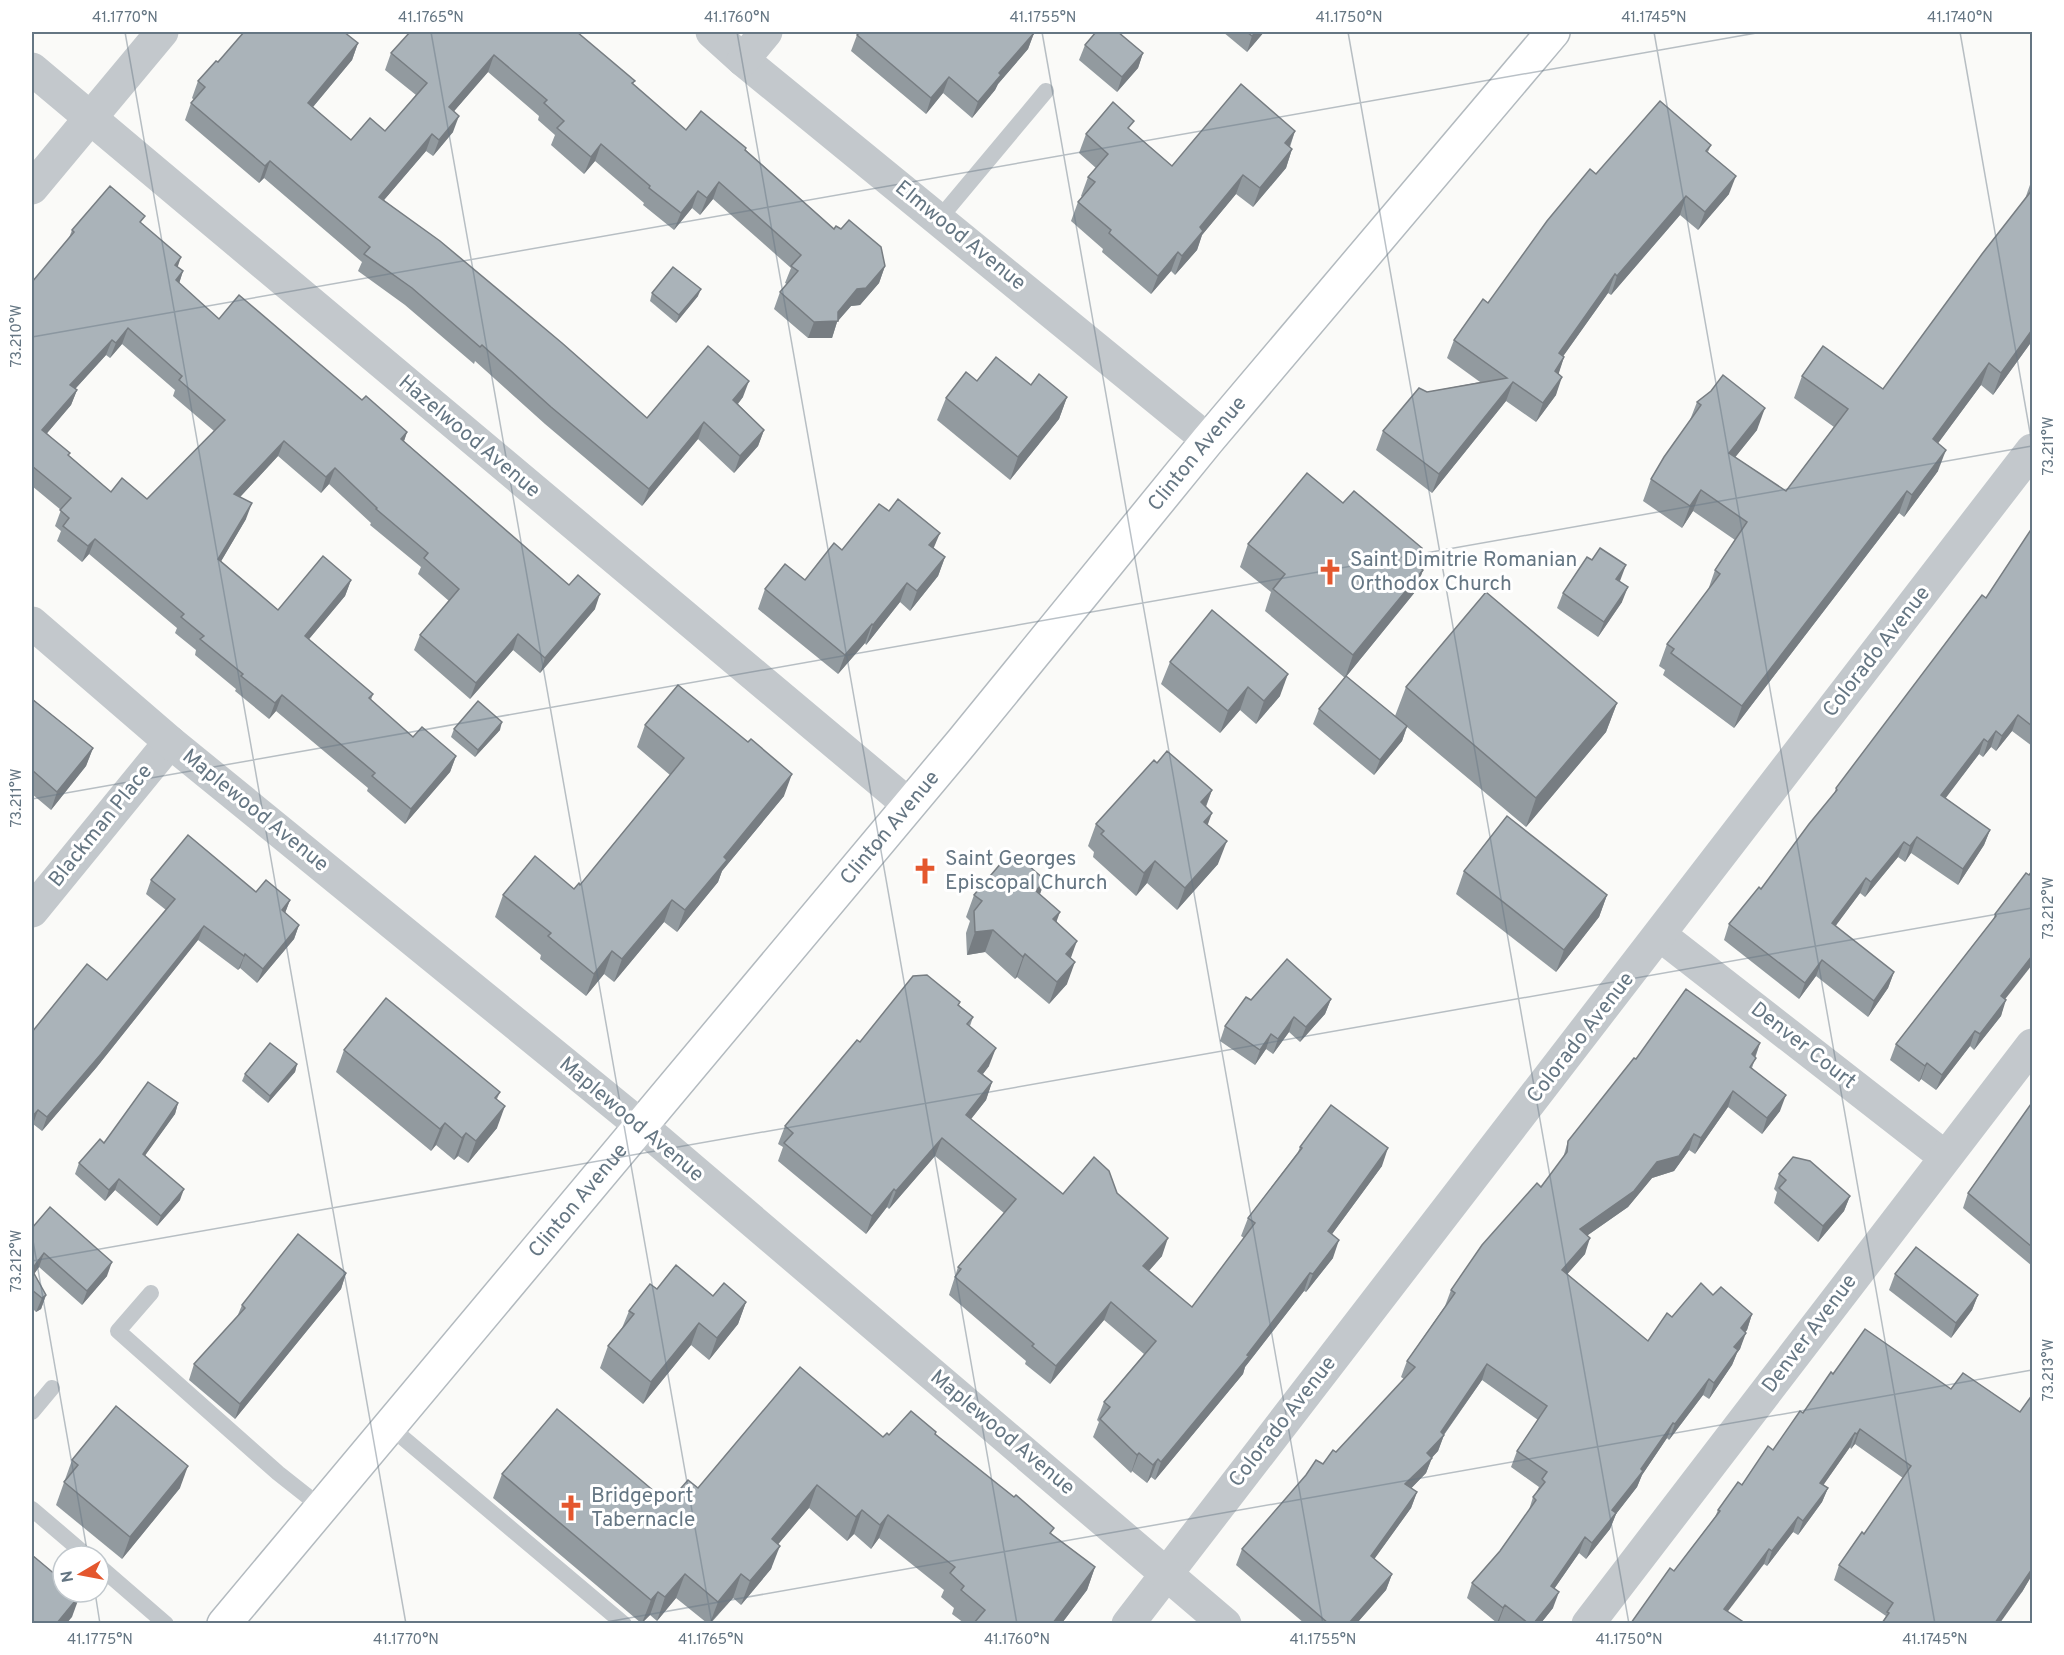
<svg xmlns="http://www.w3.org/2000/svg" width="2064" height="1655" viewBox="0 0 2064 1655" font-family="Overpass,sans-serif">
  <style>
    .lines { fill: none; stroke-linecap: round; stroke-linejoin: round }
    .secondary-casing { stroke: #b3babf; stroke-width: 36 }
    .service { stroke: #c3c8cc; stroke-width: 16 }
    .minor { stroke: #c3c8cc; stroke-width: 33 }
    .tertiary { stroke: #c3c8cc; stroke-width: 33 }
    .secondary { stroke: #fff; stroke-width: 33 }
    .wall { fill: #929a9f; fill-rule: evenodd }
    .shaded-wall { fill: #777d82 }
    .building { fill: #aab3b9; stroke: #777d82; stroke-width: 1.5; fill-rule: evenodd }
    .ticks { fill: none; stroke: #657683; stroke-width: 1.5; stroke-opacity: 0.45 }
    .labels { text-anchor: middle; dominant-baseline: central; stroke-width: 6; stroke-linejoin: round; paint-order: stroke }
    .street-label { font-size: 21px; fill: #657683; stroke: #fff }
    .poi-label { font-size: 21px; fill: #657683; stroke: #fff; text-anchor: start }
    .neatline { fill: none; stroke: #657683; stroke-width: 2 }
    .ticks-label { font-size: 15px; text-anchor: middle; fill: #657683 }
  </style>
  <rect width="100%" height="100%" fill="#fafaf8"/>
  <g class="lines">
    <g class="secondary-casing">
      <g id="secondary">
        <path id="s1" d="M 224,1624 L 962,742 L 1208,440 L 1553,32"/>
      </g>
    </g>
    <g class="service">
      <path d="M 939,219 L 1046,91"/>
      <path d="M 151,1293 L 118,1331 L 278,1473 L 321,1507"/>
      <path d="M 32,1412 L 52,1388"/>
      <path d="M 389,1426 L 624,1624"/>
      <path d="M 32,1509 L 87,1556"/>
      <path d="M 99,1566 L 166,1624"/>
    </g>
    <g class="minor">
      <path d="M 712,32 L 743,60 L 1208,440"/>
      <path d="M 743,60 L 766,32"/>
      <path d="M 32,69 L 908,804"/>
      <path d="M 32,188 L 162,32"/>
      <path d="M 32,911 L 170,742"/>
      <path d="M 1660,935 L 1945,1157"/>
      <path d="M 1128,1624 L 2032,450"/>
      <path d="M 1588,1624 L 2032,1045"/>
    </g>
    <path class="tertiary" d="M 32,623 L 170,742 L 640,1125 L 1225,1624"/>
    <use href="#secondary" class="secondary"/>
  </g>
  <g class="wall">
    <path d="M 410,32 L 635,81 L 633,84 L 686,130 L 746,148 L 746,150 L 834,229 L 885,266 L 879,283 L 860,305 L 851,306 L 837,322 L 832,338 L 808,338 L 774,309 L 780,292 L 787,284 L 785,283 L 791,268 L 713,199 L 700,215 L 692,208 L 674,230 L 643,205 L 644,203 L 595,161 L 584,174 L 551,145 L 555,135 L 538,120 L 539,116 L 488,72 L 454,111 L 453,132 L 433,156 L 426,151 L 384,200 L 647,418 L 743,397 L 738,404 L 764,430 L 758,446 L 734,473 L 698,439 L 642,506 L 545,424 L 475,361 L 474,364 L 405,305 L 358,271 L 362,262 L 264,178 L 259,183 L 185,120 L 191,103 L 194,100 L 192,98 L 198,81 L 218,62 L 358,43 L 352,60 L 313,107 L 351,140 L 385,131 L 416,95 L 385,70 L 391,53 Z"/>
    <path d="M 1223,32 L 1264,32 L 1247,52 Z"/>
    <path d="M 1034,33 L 1028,49 L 998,84 L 995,90 L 972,118 L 943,93 L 926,114 L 851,51 L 857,35 Z"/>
    <path d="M 1085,45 L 1143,53 L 1138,68 L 1117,92 L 1079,60 Z"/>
    <path d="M 1131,130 L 1172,166 L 1295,131 L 1290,147 L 1292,149 L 1286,168 L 1253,207 L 1236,194 L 1202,235 L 1197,250 L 1175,275 L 1171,271 L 1151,294 L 1102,252 L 1103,249 L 1071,221 L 1078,202 L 1082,197 L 1081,196 L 1088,177 L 1096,168 L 1079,153 L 1086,134 Z"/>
    <path d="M 1711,145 L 1708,152 L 1729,194 L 1698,230 L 1680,215 L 1611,295 L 1608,293 L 1563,356 L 1564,357 L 1558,374 L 1556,395 L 1536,422 L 1506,401 L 1432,493 L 1376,450 L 1383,431 L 1427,392 L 1480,382 L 1447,358 L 1454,340 L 1488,303 L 1596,174 Z"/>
    <path d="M 2032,179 L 2032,341 L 1993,395 L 1981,385 L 1938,443 L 1938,471 L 1904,517 L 1899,513 L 1734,728 L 1663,675 L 1665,670 L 1659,666 L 1667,644 L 1708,590 L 1715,570 L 1735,540 L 1693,511 L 1682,528 L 1643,501 L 1651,479 L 1690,420 L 1697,402 L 1757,430 L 1735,457 L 1786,491 L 1834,427 L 1794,398 L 1802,376 L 1883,389 L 2025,199 Z"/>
    <path d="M 143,224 L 178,267 L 183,271 L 179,283 L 219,319 L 362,400 L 407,432 L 404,441 L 595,609 L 540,673 L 513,650 L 470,699 L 414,650 L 420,635 L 449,601 L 418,574 L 421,567 L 370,525 L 371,523 L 329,484 L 321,493 L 278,456 L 240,497 L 246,519 L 221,561 L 278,610 L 351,580 L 345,596 L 309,639 L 373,694 L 371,700 L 413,737 L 456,756 L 450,772 L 405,824 L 367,791 L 368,788 L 276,711 L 269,719 L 235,691 L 236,689 L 195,655 L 196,650 L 175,633 L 177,628 L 89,554 L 82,562 L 57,541 L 61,531 L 55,526 L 61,510 L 32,486 L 32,282 L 69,238 L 72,230 ZM 122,344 L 175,390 L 173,396 L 214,431 L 147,499 L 111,492 L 69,456 L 47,433 L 71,405 L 77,390 L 75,389 L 106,355 L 110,358 Z"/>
    <path d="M 652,293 L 698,296 L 676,323 L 650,301 Z"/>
    <path d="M 977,381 L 1031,385 L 1067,397 L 1059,419 L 1010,480 L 937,420 L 946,398 Z"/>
    <path d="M 1343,503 L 1422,548 L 1416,564 L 1423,570 L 1415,592 L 1345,678 L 1265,611 L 1271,592 L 1240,567 L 1248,544 Z"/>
    <path d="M 2032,529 L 2032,746 L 2012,731 L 1996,751 L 1991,747 L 1983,757 L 1979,754 L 1945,798 L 1990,830 L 1984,845 L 1958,885 L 1911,853 L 1905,862 L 1898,857 L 1865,897 L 1860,893 L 1835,926 L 1894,972 L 1888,988 L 1868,1017 L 1816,976 L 1799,999 L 1724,940 L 1729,924 L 1761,889 L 1834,794 L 1836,788 L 1986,598 Z"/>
    <path d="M 934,548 L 945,557 L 938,576 L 910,611 L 900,602 L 866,645 L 865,643 L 838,674 L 758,609 L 765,589 L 805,580 L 842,550 Z"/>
    <path d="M 1619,581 L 1622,602 L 1598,637 L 1557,608 L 1563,593 Z"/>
    <path d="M 1170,662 L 1280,696 L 1256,724 L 1240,710 L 1220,733 L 1161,684 Z"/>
    <path d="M 1406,687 L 1617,703 L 1606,732 L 1526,827 L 1407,727 L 1402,741 L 1374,775 L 1313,724 L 1319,709 L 1395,716 Z"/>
    <path d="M 32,699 L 93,748 L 86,766 L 51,810 L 32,794 Z"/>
    <path d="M 645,725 L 784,796 L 722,871 L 718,882 L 677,932 L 664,922 L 614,982 L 604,974 L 586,996 L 540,959 L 541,955 L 495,917 L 503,895 L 574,889 L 580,885 L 670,775 L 637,747 Z"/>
    <path d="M 454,729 L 500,730 L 475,757 L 451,737 Z"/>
    <path d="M 1157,763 L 1212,790 L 1206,807 L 1208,825 L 1218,864 L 1177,910 L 1147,883 L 1136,896 L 1093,857 L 1094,852 L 1088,846 L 1096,824 Z"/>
    <path d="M 1464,871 L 1607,895 L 1599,917 L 1556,972 L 1456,894 Z"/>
    <path d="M 2029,875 L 2005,999 L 2001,1016 L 1974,1050 L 1970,1046 L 1936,1090 L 1921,1079 L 1919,1082 L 1890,1060 L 1896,1044 L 1993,920 L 1995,914 Z"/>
    <path d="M 151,880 L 256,892 L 290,900 L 285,913 L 299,925 L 294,939 L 257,983 L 240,968 L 238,970 L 198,940 L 96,1068 L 42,1131 L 33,1124 L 32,1125 L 32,1032 L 107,980 L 166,910 L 146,894 Z"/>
    <path d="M 1045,880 L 1040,894 L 1057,922 L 1067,984 L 1049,1004 L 1017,977 L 1015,979 L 985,952 L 967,955 L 966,933 L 970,921 L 966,917 L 974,895 Z"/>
    <path d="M 1331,999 L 1325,1014 L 1300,1042 L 1289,1032 L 1273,1054 L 1266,1049 L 1255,1065 L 1220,1041 L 1225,1026 L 1251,1000 Z"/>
    <path d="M 959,1005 L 973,1017 L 970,1026 L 989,1066 L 983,1074 L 992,1082 L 986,1100 L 971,1119 L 1063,1194 L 1117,1193 L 1162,1256 L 1149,1271 L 1192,1307 L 1244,1238 L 1241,1236 L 1248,1218 L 1298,1152 L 1300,1147 L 1382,1166 L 1332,1234 L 1333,1258 L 1306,1292 L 1304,1291 L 1245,1367 L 1243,1374 L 1155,1480 L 1151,1477 L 1147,1483 L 1132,1471 L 1131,1473 L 1093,1437 L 1099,1422 L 1097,1420 L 1104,1402 L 1144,1354 L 1104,1320 L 1050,1384 L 1025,1364 L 1026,1361 L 949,1295 L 958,1267 L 1004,1213 L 935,1156 L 889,1209 L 887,1207 L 866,1234 L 778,1161 L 783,1147 L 778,1144 L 785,1126 L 860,1042 Z"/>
    <path d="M 1760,1043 L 1752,1068 L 1780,1111 L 1762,1134 L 1728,1107 L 1695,1154 L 1689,1150 L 1674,1171 L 1652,1178 L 1628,1207 L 1588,1235 L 1585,1254 L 1567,1274 L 1648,1341 L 1672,1317 L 1713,1295 L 1752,1314 L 1747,1330 L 1745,1332 L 1740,1349 L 1737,1353 L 1732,1365 L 1709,1399 L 1703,1395 L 1669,1440 L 1667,1438 L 1642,1475 L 1637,1487 L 1616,1514 L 1610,1529 L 1586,1559 L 1579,1553 L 1554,1589 L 1553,1608 L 1541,1623 L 1503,1623 L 1499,1621 L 1497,1623 L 1467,1598 L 1472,1583 L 1500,1551 L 1529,1510 L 1533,1497 L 1536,1493 L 1539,1487 L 1511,1467 L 1517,1451 L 1538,1420 L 1482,1380 L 1444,1435 L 1438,1451 L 1432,1457 L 1426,1473 L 1411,1488 L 1417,1492 L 1411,1508 L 1374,1559 L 1392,1574 L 1386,1590 L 1357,1623 L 1304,1623 L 1236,1565 L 1242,1549 L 1323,1464 L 1336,1452 L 1404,1379 L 1401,1377 L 1407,1361 L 1445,1306 L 1451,1290 L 1541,1187 L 1563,1158 L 1568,1141 L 1636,1059 Z"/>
    <path d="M 344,1050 L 500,1092 L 497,1099 L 497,1128 L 468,1163 L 458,1156 L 454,1160 L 436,1145 L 431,1151 L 336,1072 Z"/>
    <path d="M 297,1064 L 295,1072 L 268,1103 L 242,1081 L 245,1074 Z"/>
    <path d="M 178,1103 L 175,1114 L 145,1155 L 180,1200 L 157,1226 L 115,1190 L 105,1201 L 75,1174 L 79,1163 L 104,1143 Z"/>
    <path d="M 2032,1106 L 2032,1266 L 1963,1208 L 1968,1193 Z"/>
    <path d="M 1779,1174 L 1850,1196 L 1844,1211 L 1818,1242 L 1774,1203 L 1777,1192 L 1774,1189 Z"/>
    <path d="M 32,1228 L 107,1276 L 82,1305 L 39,1267 L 34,1274 L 46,1295 L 41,1309 L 36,1312 L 32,1308 Z"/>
    <path d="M 346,1273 L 341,1289 L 235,1419 L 189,1380 L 194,1364 L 237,1317 L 242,1305 Z"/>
    <path d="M 1895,1274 L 1978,1295 L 1972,1310 L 1951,1338 L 1889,1290 Z"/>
    <path d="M 657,1289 L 713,1296 L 746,1302 L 738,1324 L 709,1360 L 691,1345 L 643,1404 L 600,1368 L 608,1346 L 622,1328 L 629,1311 Z"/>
    <path d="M 1833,1374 L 1951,1389 L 2020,1412 L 2032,1395 L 2032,1575 L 2022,1592 L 1884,1620 L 1886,1616 L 1834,1580 L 1839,1565 L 1864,1534 L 1903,1478 L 1855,1444 L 1851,1449 L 1850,1447 L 1823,1485 L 1828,1488 L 1822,1502 L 1798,1535 L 1793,1532 L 1767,1566 L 1764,1564 L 1631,1623 L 1674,1571 L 1715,1517 L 1718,1510 L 1773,1450 Z"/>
    <path d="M 935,1434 L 1052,1534 L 1095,1567 L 1087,1590 L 1062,1623 L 964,1623 L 952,1614 L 954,1608 L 941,1597 L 944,1590 L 879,1538 L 871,1549 L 854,1534 L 847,1541 L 809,1508 L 778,1544 L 771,1569 L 741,1605 L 733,1598 L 711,1623 L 707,1623 L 676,1598 L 657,1621 L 650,1615 L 642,1623 L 641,1623 L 493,1498 L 502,1474 L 668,1503 L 698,1488 L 889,1435 Z"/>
    <path d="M 72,1460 L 180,1488 L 122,1559 L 56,1505 Z"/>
  </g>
  <g class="shaded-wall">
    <path d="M 1256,32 L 1264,32 L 1247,52 L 1252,36 Z"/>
    <path d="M 1034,33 L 1028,49 L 998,84 L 995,90 L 972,118 L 978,102 L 999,73 Z"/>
    <path d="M 358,43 L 352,60 L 302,120 L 308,103 Z"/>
    <path d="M 1143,53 L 1138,68 L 1117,92 L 1122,77 Z"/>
    <path d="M 494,55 L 488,72 L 443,124 L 449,107 Z"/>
    <path d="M 949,77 L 943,93 L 926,114 L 931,98 Z"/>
    <path d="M 459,116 L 453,132 L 433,156 L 439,140 Z"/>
    <path d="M 1295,131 L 1288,150 L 1285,143 Z"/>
    <path d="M 432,134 L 426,151 L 372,214 L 379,197 Z"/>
    <path d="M 601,144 L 595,161 L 584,174 L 591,157 Z"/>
    <path d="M 1292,149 L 1286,168 L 1253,207 L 1260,188 Z"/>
    <path d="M 270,161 L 264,178 L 259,183 L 265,166 Z"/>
    <path d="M 1243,175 L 1236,194 L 1202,235 L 1197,250 L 1175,275 L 1182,256 L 1200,227 Z"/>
    <path d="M 1736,176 L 1729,194 L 1698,230 L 1705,212 Z"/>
    <path d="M 719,182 L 713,199 L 700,215 L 707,198 Z"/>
    <path d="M 698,191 L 692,208 L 674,230 L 681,213 Z"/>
    <path d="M 1686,196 L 1680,215 L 1611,295 L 1617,276 Z"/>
    <path d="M 1178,252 L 1171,271 L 1151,294 L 1158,276 Z"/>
    <path d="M 181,257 L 176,272 L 175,265 Z"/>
    <path d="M 885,266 L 879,283 L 860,305 L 851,306 L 837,322 L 832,338 L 808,338 L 814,322 L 838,312 L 857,289 Z"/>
    <path d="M 183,271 L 178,287 L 176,280 Z"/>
    <path d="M 1615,274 L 1608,293 L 1552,372 L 1559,353 Z"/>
    <path d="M 701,289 L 698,296 L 676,323 L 679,315 Z"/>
    <path d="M 128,328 L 122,344 L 110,358 L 116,343 Z"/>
    <path d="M 2032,330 L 2032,341 L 1993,395 L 2001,373 Z"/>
    <path d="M 112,340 L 106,355 L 65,400 L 70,385 Z"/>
    <path d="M 1564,357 L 1558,376 L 1555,371 Z"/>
    <path d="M 1989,363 L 1981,385 L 1925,461 L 1933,439 Z"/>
    <path d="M 1562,377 L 1556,395 L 1536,422 L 1543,403 Z"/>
    <path d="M 749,381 L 743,397 L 727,417 L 733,400 Z"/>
    <path d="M 1513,382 L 1506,401 L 1432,493 L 1439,474 Z"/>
    <path d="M 77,390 L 71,405 L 37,445 L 42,430 Z"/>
    <path d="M 1067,397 L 1059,419 L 1010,480 L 1018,457 Z"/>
    <path d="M 1765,408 L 1757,430 L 1721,475 L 1729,453 Z"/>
    <path d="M 704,422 L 698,439 L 642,506 L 649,489 Z"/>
    <path d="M 764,430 L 758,446 L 734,473 L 740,456 Z"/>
    <path d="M 407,432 L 402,447 L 401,439 Z"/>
    <path d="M 284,441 L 278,456 L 228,510 L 234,494 Z"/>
    <path d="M 1946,450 L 1938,471 L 1904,517 L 1912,495 Z"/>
    <path d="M 335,468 L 329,484 L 321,493 L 326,477 Z"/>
    <path d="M 1701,490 L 1693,511 L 1682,528 L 1690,506 Z"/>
    <path d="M 1907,491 L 1899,513 L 1734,728 L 1742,706 Z"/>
    <path d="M 252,503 L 246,519 L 213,575 L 218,559 Z"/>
    <path d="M 940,533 L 932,552 L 929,545 Z"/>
    <path d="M 95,539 L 89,554 L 82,562 L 88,546 Z"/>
    <path d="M 1422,548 L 1414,570 L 1412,560 Z"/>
    <path d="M 945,557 L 938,576 L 910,611 L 917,591 Z"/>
    <path d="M 1626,565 L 1620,581 L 1611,594 L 1616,579 Z"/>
    <path d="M 1423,570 L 1415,592 L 1345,678 L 1353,655 Z"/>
    <path d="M 351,580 L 345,596 L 299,651 L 305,636 Z"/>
    <path d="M 907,583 L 900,602 L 866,645 L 873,625 Z"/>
    <path d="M 1628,587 L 1622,602 L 1598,637 L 1604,622 Z"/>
    <path d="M 600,594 L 595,609 L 540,673 L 545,658 Z"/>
    <path d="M 872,624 L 865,643 L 838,674 L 845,655 Z"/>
    <path d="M 518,634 L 513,650 L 470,699 L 476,683 Z"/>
    <path d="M 1288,674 L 1280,696 L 1256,724 L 1264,701 Z"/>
    <path d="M 1248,687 L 1240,710 L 1220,733 L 1228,711 Z"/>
    <path d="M 282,695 L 276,711 L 269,719 L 275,703 Z"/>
    <path d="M 1617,703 L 1606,732 L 1526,827 L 1536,798 Z"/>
    <path d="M 2018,715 L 2012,731 L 1996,751 L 2002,736 Z"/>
    <path d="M 502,722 L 500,730 L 475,757 L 478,750 Z"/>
    <path d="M 1407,726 L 1402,741 L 1374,775 L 1380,760 Z"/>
    <path d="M 1996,731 L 1991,747 L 1983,757 L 1988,742 Z"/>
    <path d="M 1984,739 L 1979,754 L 1936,811 L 1941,795 Z"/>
    <path d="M 93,748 L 86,766 L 51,810 L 57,792 Z"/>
    <path d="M 456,756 L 450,772 L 405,824 L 411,809 Z"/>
    <path d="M 792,774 L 784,796 L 722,871 L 718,882 L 677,932 L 685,910 L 724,857 Z"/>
    <path d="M 1212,790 L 1203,813 L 1201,802 Z"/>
    <path d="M 1212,813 L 1204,835 L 1204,822 Z"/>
    <path d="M 1990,830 L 1984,845 L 1958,885 L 1963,869 Z"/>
    <path d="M 1917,837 L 1911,853 L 1905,862 L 1910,846 Z"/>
    <path d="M 1227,841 L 1218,864 L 1177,910 L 1185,888 Z"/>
    <path d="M 1904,842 L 1898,857 L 1865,897 L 1871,882 Z"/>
    <path d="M 1155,861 L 1147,883 L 1136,896 L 1144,873 Z"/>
    <path d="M 1866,878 L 1860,893 L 1826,939 L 1832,923 Z"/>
    <path d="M 1045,880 L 1037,902 L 1036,891 Z"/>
    <path d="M 1607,895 L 1599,917 L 1556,972 L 1564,950 Z"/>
    <path d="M 290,900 L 285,913 L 282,910 Z"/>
    <path d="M 672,900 L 664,922 L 614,982 L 622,959 Z"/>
    <path d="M 1060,912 L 1052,934 L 1053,919 Z"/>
    <path d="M 299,925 L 294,939 L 257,983 L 263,969 Z"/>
    <path d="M 204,926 L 198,940 L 96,1068 L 42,1131 L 47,1117 Z"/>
    <path d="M 993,930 L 985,952 L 967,955 L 975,932 Z"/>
    <path d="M 1077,941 L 1069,963 L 1066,954 Z"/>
    <path d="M 612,951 L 604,974 L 586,996 L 594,974 Z"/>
    <path d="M 245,954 L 240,968 L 238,970 L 244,956 Z"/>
    <path d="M 1025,954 L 1017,977 L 1015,979 L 1023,957 Z"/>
    <path d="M 2032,956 L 2032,965 L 1995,1012 L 2001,996 Z"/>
    <path d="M 1822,960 L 1816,976 L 1799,999 L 1805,983 Z"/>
    <path d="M 1075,962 L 1067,984 L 1049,1004 L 1057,982 Z"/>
    <path d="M 1894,972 L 1888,988 L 1868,1017 L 1874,1001 Z"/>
    <path d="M 1331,999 L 1325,1014 L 1300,1042 L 1306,1027 Z"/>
    <path d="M 2006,1000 L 2001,1016 L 1974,1050 L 1980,1034 Z"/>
    <path d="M 1294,1017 L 1289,1032 L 1273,1054 L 1278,1039 Z"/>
    <path d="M 1975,1031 L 1970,1046 L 1936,1090 L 1942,1075 Z"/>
    <path d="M 1271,1034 L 1266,1049 L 1255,1065 L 1260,1050 Z"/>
    <path d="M 1760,1043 L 1754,1059 L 1752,1054 Z"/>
    <path d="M 996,1048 L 989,1066 L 971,1089 L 978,1071 Z"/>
    <path d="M 1927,1063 L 1921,1079 L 1919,1082 L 1925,1066 Z"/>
    <path d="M 297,1064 L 295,1072 L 268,1103 L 270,1096 Z"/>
    <path d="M 992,1082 L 986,1100 L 960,1133 L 966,1115 Z"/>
    <path d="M 1733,1091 L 1728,1107 L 1695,1154 L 1701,1138 Z"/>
    <path d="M 1786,1095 L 1780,1111 L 1762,1134 L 1767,1118 Z"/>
    <path d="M 178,1103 L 175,1114 L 139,1164 L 143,1154 Z"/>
    <path d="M 505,1106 L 497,1128 L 468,1163 L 476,1141 Z"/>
    <path d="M 38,1110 L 33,1124 L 32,1125 L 32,1117 Z"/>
    <path d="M 445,1123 L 436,1145 L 431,1151 L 440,1129 Z"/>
    <path d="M 466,1133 L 458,1156 L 454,1160 L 462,1138 Z"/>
    <path d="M 1694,1134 L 1689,1150 L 1674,1171 L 1652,1178 L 1628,1207 L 1575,1244 L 1580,1229 L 1657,1162 Z"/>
    <path d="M 942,1138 L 935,1156 L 889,1209 L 896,1191 Z"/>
    <path d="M 1388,1148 L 1382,1166 L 1321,1249 L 1328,1231 Z"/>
    <path d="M 119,1179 L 115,1190 L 105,1201 L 109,1190 Z"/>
    <path d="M 184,1189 L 180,1200 L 157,1226 L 161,1216 Z"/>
    <path d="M 894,1189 L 887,1207 L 866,1234 L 872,1216 Z"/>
    <path d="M 1850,1196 L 1844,1211 L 1818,1242 L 1823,1226 Z"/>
    <path d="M 1168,1238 L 1162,1256 L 1137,1284 L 1143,1266 Z"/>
    <path d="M 1590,1238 L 1585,1254 L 1557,1286 L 1562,1270 Z"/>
    <path d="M 1339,1240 L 1333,1258 L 1306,1292 L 1313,1274 Z"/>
    <path d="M 44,1253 L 39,1267 L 32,1277 L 32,1269 Z"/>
    <path d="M 112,1262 L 107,1276 L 82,1305 L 87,1291 Z"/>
    <path d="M 346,1273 L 341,1289 L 235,1419 L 240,1404 Z"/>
    <path d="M 1310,1273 L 1304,1291 L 1245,1367 L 1243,1374 L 1155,1480 L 1161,1462 Z"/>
    <path d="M 46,1295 L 41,1309 L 36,1312 L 42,1298 Z"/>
    <path d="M 1978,1295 L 1972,1310 L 1951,1338 L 1956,1323 Z"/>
    <path d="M 746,1302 L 738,1324 L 709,1360 L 717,1338 Z"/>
    <path d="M 1111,1302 L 1104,1320 L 1050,1384 L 1056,1366 Z"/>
    <path d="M 1752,1314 L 1747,1330 L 1735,1344 L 1741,1328 Z"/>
    <path d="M 699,1323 L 691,1345 L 643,1404 L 651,1382 Z"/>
    <path d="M 1746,1333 L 1740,1349 L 1737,1353 L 1732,1365 L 1709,1399 L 1714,1383 L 1734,1347 Z"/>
    <path d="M 1487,1364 L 1482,1380 L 1442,1437 L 1444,1435 L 1438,1451 L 1429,1461 L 1432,1458 L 1426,1473 L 1400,1500 L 1405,1484 Z"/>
    <path d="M 1709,1379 L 1703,1395 L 1669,1440 L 1675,1424 Z"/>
    <path d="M 1673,1423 L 1667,1438 L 1642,1475 L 1637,1487 L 1616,1514 L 1610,1529 L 1586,1559 L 1592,1543 L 1612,1510 Z"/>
    <path d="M 1860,1429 L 1855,1444 L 1851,1449 L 1857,1434 Z"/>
    <path d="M 1855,1433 L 1850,1447 L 1815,1497 L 1820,1483 Z"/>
    <path d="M 1139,1453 L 1132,1471 L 1131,1473 L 1137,1455 Z"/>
    <path d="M 1158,1459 L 1151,1477 L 1147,1483 L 1153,1465 Z"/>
    <path d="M 188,1466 L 180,1488 L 122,1559 L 130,1537 Z"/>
    <path d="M 817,1485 L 809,1508 L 763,1562 L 772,1539 Z"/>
    <path d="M 1828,1488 L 1822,1502 L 1798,1535 L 1803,1521 Z"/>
    <path d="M 1417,1492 L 1411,1508 L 1365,1572 L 1371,1556 Z"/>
    <path d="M 862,1510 L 854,1534 L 847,1541 L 856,1517 Z"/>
    <path d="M 888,1515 L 879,1538 L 871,1549 L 880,1525 Z"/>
    <path d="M 1798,1517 L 1793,1532 L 1767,1566 L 1772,1551 Z"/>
    <path d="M 1585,1537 L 1579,1553 L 1545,1602 L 1551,1586 Z"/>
    <path d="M 780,1546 L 771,1569 L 741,1605 L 750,1581 Z"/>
    <path d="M 1769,1549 L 1764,1564 L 1719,1623 L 1724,1609 Z"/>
    <path d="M 1095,1567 L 1087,1590 L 1062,1623 L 1053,1623 Z"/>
    <path d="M 2032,1569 L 2032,1575 L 2022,1592 L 2000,1623 L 1995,1623 Z"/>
    <path d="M 685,1574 L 676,1598 L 657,1621 L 665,1597 Z"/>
    <path d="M 741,1574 L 733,1598 L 710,1623 L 718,1602 Z"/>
    <path d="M 1392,1574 L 1386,1590 L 1357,1623 L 1349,1623 Z"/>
    <path d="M 658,1592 L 650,1615 L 642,1623 L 651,1600 Z"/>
    <path d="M 1559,1592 L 1553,1608 L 1541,1623 L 1534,1623 Z"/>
    <path d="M 80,1595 L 72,1617 L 67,1623 L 57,1623 Z"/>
    <path d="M 1505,1605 L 1499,1621 L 1497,1623 L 1503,1608 Z"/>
  </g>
  <g class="building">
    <path d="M 244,32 L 344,32 L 358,43 L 308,103 L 351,140 L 370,118 L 385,131 L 427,83 L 391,53 L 410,32 L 577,32 L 635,81 L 632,83 L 686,130 L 701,111 L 746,148 L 745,150 L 834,229 L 836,226 L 841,229 L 849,220 L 881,247 L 885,266 L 866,288 L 857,289 L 838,312 L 838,321 L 814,322 L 780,292 L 798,271 L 791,266 L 801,255 L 719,182 L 707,198 L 698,191 L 681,213 L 649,188 L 650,186 L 601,144 L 591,157 L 557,128 L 564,121 L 544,103 L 547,100 L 494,55 L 449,107 L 459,116 L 439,140 L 432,134 L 379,197 L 440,241 L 562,343 L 647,418 L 708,346 L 749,381 L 733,400 L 764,430 L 740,456 L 704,422 L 649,489 L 551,407 L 482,345 L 480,347 L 412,288 L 364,254 L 370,247 L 270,161 L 265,166 L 191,103 L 205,87 L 198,81 L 216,61 L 218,62 Z"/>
    <path d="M 860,32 L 1031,32 L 1034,33 L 999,73 L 1001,75 L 978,102 L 949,77 L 931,98 L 857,35 Z"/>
    <path d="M 1096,32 L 1118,32 L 1143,53 L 1122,77 L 1085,45 Z"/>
    <path d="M 1247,32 L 1256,32 L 1252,36 Z"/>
    <path d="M 1241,84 L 1295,131 L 1285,143 L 1292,149 L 1260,188 L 1243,175 L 1200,227 L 1203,231 L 1182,256 L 1178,252 L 1158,276 L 1109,233 L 1111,230 L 1078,202 L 1095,182 L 1088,177 L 1108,154 L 1086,134 L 1113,102 L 1134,121 L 1128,128 L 1172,166 Z"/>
    <path d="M 1660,101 L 1711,145 L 1706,151 L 1736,176 L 1705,212 L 1686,196 L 1617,276 L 1615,274 L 1559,353 L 1564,357 L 1555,371 L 1562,377 L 1543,403 L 1513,382 L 1439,474 L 1383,431 L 1419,388 L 1427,392 L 1507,378 L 1454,340 L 1483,299 L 1488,303 L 1547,221 L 1590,169 L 1596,174 Z"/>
    <path d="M 110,186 L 145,216 L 140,222 L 181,257 L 175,265 L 183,271 L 176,280 L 219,319 L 239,295 L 362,400 L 366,396 L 407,432 L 401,439 L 569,585 L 578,575 L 600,594 L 545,658 L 518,634 L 476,683 L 420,635 L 459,589 L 424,558 L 428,553 L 376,509 L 377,508 L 335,468 L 326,477 L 284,441 L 234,494 L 252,503 L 218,559 L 278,610 L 323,556 L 351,580 L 305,636 L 373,694 L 369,698 L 413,737 L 422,727 L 456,756 L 411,809 L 372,776 L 375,773 L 282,695 L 275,703 L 241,676 L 243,674 L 200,639 L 204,636 L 181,617 L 184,614 L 95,539 L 88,546 L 63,526 L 69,518 L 60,510 L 71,498 L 32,466 L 32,282 L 74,232 L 72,230 ZM 128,328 L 182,376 L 179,380 L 225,420 L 147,499 L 122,478 L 111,492 L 68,455 L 70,453 L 42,430 L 77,390 L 70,385 L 112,340 L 116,343 Z"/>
    <path d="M 2032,190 L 2032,330 L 2001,373 L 1989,363 L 1933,439 L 1946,450 L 1912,495 L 1907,491 L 1742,706 L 1671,653 L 1674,649 L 1667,644 L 1720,574 L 1715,570 L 1747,522 L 1701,490 L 1690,506 L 1651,479 L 1664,457 L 1701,405 L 1697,402 L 1711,391 L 1723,375 L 1765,408 L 1729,453 L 1786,491 L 1848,409 L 1802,376 L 1823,346 L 1883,389 L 1982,254 Z"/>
    <path d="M 673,267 L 701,289 L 679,315 L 652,293 Z"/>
    <path d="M 996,357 L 1031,385 L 1039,374 L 1067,397 L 1018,457 L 946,398 L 966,372 L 977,381 Z"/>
    <path d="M 1307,473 L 1343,503 L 1354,491 L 1422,548 L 1412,560 L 1423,570 L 1353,655 L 1273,589 L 1285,574 L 1248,544 Z"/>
    <path d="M 898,499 L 940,533 L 929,545 L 945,557 L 917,591 L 907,583 L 873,625 L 872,624 L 845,655 L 765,589 L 785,564 L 805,580 L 834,543 L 842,550 L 879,504 L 889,511 Z"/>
    <path d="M 2032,528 L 2032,726 L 2018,715 L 2002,736 L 1996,731 L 1988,742 L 1984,739 L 1941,795 L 1990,830 L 1963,869 L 1917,837 L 1910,846 L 1904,842 L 1871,882 L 1866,878 L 1832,923 L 1894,972 L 1874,1001 L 1822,960 L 1805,983 L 1729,924 L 1759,887 L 1761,889 L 1809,824 L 1837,790 L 1836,788 L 1982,595 L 1986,598 Z"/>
    <path d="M 1600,548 L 1626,565 L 1616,579 L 1628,587 L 1604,622 L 1563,593 L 1587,557 L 1592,560 Z"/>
    <path d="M 1486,592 L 1617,703 L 1536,798 L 1406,687 Z"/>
    <path d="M 1212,610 L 1288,674 L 1264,701 L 1248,687 L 1228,711 L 1170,662 Z"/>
    <path d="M 1346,676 L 1407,726 L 1380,760 L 1319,709 Z"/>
    <path d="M 678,685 L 748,742 L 751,739 L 792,774 L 724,857 L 727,860 L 685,910 L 672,900 L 622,959 L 612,951 L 594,974 L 548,936 L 551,933 L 503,895 L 535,856 L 574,889 L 579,883 L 580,885 L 684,758 L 645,725 Z"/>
    <path d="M 32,699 L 93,748 L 57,792 L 32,770 Z"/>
    <path d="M 478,701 L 502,722 L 478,750 L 454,729 Z"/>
    <path d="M 1167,751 L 1212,790 L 1201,802 L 1212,813 L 1204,822 L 1227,841 L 1185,888 L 1155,861 L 1144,873 L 1101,834 L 1104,831 L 1096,824 L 1154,760 L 1157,763 Z"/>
    <path d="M 1507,816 L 1607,895 L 1564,950 L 1464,871 Z"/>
    <path d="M 188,835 L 256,892 L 266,880 L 290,900 L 282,910 L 299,925 L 263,969 L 245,954 L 244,956 L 204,926 L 101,1054 L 47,1117 L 38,1110 L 32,1117 L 32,1032 L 87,964 L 107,980 L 175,899 L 151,880 Z"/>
    <path d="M 1020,858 L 1045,880 L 1036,891 L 1060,912 L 1053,919 L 1077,941 L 1066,954 L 1075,962 L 1057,982 L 1025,954 L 1023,957 L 993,930 L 975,932 L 974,911 L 982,901 L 974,895 L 1002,862 Z"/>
    <path d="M 2032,871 L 2032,956 L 2001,996 L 2006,1000 L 1980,1034 L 1975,1031 L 1942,1075 L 1927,1063 L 1925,1066 L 1896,1044 L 1996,916 L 1995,914 L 2026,873 L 2029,875 Z"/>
    <path d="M 1287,959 L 1331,999 L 1306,1027 L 1294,1017 L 1278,1039 L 1271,1034 L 1260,1050 L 1225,1026 L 1246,997 L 1251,1000 Z"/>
    <path d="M 927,975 L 960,1002 L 958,1005 L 973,1017 L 967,1024 L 996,1048 L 978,1071 L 992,1082 L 966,1115 L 1063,1194 L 1094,1157 L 1109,1171 L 1117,1193 L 1168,1238 L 1143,1266 L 1192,1307 L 1255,1223 L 1248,1218 L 1302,1148 L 1300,1147 L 1331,1105 L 1388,1148 L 1328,1231 L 1339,1240 L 1313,1274 L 1310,1273 L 1247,1355 L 1249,1356 L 1161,1462 L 1158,1459 L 1153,1465 L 1139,1453 L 1137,1455 L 1100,1419 L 1110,1407 L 1104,1402 L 1156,1341 L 1111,1302 L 1056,1366 L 1032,1346 L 1034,1344 L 955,1277 L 961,1269 L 958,1267 L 1016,1199 L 942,1138 L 896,1191 L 894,1189 L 872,1216 L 784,1143 L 793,1133 L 785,1126 L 857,1040 L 860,1042 L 913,976 Z"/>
    <path d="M 1686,989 L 1760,1043 L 1752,1054 L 1756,1058 L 1750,1067 L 1786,1095 L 1767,1118 L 1733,1091 L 1701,1138 L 1694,1134 L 1679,1156 L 1657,1162 L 1634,1191 L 1580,1229 L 1590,1238 L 1562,1270 L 1648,1341 L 1667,1313 L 1672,1317 L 1701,1283 L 1713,1295 L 1721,1287 L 1752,1314 L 1741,1328 L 1746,1333 L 1734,1347 L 1738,1350 L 1714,1383 L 1709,1379 L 1675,1424 L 1673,1423 L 1641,1469 L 1643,1471 L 1612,1510 L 1616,1513 L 1592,1543 L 1585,1537 L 1551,1586 L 1559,1592 L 1534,1623 L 1528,1623 L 1505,1605 L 1503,1608 L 1472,1583 L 1500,1551 L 1536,1500 L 1533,1497 L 1545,1482 L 1542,1479 L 1547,1472 L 1517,1451 L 1547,1406 L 1487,1364 L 1441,1432 L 1444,1435 L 1427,1453 L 1432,1458 L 1405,1484 L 1417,1492 L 1371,1556 L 1392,1574 L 1349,1623 L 1328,1623 L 1242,1549 L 1306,1475 L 1316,1460 L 1323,1464 L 1333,1450 L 1336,1452 L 1415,1367 L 1407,1361 L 1455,1293 L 1451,1290 L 1482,1245 L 1537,1183 L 1541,1187 L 1567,1152 L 1568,1141 L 1634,1058 L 1636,1059 Z"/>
    <path d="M 386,998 L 500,1092 L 495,1098 L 505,1106 L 476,1141 L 466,1133 L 462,1138 L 445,1123 L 440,1129 L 344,1050 Z"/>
    <path d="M 270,1043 L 297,1064 L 270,1096 L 245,1074 Z"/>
    <path d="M 148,1082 L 178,1103 L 143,1154 L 184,1189 L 161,1216 L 119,1179 L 109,1190 L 79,1163 L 100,1139 L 104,1143 Z"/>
    <path d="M 2031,1104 L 2032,1106 L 2032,1247 L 1968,1193 Z"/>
    <path d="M 1793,1157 L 1810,1161 L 1850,1196 L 1823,1226 L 1779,1188 L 1786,1180 L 1779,1174 Z"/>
    <path d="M 50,1207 L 112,1262 L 87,1291 L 44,1253 L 32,1269 L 32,1228 Z"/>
    <path d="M 298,1234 L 346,1273 L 240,1404 L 194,1364 L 245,1308 L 242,1305 Z"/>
    <path d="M 1916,1247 L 1978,1295 L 1956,1323 L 1895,1274 Z"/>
    <path d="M 676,1265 L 713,1296 L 724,1283 L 746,1302 L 717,1338 L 699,1323 L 651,1382 L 608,1346 L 634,1314 L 629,1311 L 650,1284 L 657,1289 Z"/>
    <path d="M 32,1270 L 46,1295 L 42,1298 L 32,1290 Z"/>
    <path d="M 1865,1329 L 1951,1389 L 1963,1373 L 2020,1412 L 2032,1395 L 2032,1569 L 1995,1623 L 1882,1623 L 1889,1613 L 1887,1612 L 1893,1603 L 1839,1565 L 1862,1532 L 1864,1534 L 1911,1466 L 1860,1429 L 1857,1434 L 1855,1433 L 1820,1483 L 1828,1488 L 1809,1513 L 1803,1521 L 1798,1517 L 1772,1551 L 1769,1549 L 1724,1609 L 1745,1623 L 1631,1623 L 1670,1568 L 1674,1571 L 1720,1511 L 1718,1510 L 1738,1482 L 1742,1485 L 1768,1446 L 1773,1450 L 1800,1411 L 1803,1413 L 1831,1372 L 1833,1374 Z"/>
    <path d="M 800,1367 L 883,1437 L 887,1433 L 889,1435 L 911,1411 L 936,1432 L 935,1434 L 1014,1497 L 1016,1495 L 1054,1528 L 1050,1533 L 1095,1567 L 1053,1623 L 974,1623 L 985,1610 L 961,1590 L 964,1586 L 950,1573 L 955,1567 L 888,1515 L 880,1525 L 862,1510 L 856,1517 L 817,1485 L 772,1539 L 780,1546 L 750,1581 L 741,1574 L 718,1602 L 685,1574 L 665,1597 L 658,1592 L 651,1600 L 502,1474 L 557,1409 L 668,1503 L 688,1480 L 698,1488 Z"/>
    <path d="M 116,1406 L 188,1466 L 130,1537 L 64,1482 L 78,1465 L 72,1460 Z"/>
    <path d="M 32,1555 L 63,1581 L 63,1592 L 77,1592 L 80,1595 L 57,1623 L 32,1623 Z"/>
  </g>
  <path class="ticks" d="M 125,32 L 406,1624M 431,32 L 712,1624M 737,32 L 1017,1624M 1042,32 L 1323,1624M 1348,32 L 1629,1624M 1654,32 L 1935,1624M 1960,32 L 2032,444M 32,337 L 1762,32M 32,799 L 2032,446M 32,1235 L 88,1556M 32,1261 L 2032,908M 95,1592 L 100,1624M 595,1624 L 2032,1370"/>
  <defs>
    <g id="church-bare" transform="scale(2.07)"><path d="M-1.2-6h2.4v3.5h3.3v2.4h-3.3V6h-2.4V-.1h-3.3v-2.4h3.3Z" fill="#e4572e" stroke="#fff" stroke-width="2.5" paint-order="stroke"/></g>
  </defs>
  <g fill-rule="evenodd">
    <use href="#church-bare" x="1330" y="572"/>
    <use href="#church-bare" x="925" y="871"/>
    <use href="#church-bare" x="571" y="1508"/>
  </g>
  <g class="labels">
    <g class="street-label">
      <text transform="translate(960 236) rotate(39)">Elmwood Avenue</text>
      <text transform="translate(469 437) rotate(40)">Hazelwood Avenue</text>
      <text stroke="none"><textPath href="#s1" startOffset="1522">Clinton Avenue</textPath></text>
      <text transform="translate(1877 652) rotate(-52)">Colorado Avenue</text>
      <text transform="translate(255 811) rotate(39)">Maplewood Avenue</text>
      <text transform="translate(101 826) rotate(-51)">Blackman Place</text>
      <text stroke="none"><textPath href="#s1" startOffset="1038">Clinton Avenue</textPath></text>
      <text transform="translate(1581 1038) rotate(-52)">Colorado Avenue</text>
      <text transform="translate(1803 1046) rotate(38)">Denver Court</text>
      <text transform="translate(631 1120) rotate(40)">Maplewood Avenue</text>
      <text stroke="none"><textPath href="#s1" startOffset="552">Clinton Avenue</textPath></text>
      <text transform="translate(1810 1334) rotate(-53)">Denver Avenue</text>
      <text transform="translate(1283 1422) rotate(-52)">Colorado Avenue</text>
      <text transform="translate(1002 1433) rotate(40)">Maplewood Avenue</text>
    </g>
    <g class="poi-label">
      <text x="1350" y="560">Saint Dimitrie Romanian<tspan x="1350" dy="24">Orthodox Church</tspan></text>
      <text x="945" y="859">Saint Georges<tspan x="945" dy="24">Episcopal Church</tspan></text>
      <text x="591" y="1496">Bridgeport<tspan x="591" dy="24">Tabernacle</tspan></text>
    </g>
  </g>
  <rect width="2064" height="1655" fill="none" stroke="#ffffff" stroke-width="66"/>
  <g transform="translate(81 1574) rotate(260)"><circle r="28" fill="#ffffff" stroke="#c1c8cd" stroke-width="1.5"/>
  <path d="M0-4.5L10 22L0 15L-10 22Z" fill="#e4572e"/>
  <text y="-9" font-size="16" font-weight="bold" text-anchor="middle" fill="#657683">N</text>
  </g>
  <rect x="33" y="33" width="1998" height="1589" class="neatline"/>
  <g class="ticks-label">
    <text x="125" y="22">41.1770°N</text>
    <text x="431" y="22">41.1765°N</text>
    <text x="737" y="22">41.1760°N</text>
    <text x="1043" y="22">41.1755°N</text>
    <text x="1349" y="22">41.1750°N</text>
    <text x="1654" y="22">41.1745°N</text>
    <text x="1960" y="22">41.1740°N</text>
    <text transform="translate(16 336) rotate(-90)" y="5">73.210°W</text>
    <text transform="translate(2048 446) rotate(-90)" y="5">73.211°W</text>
    <text transform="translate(16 798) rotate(-90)" y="5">73.211°W</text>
    <text transform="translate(2048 908) rotate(-90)" y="5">73.212°W</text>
    <text transform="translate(16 1261) rotate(-90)" y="5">73.212°W</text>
    <text transform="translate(2048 1370) rotate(-90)" y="5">73.213°W</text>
    <text x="100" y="1644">41.1775°N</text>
    <text x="406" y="1644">41.1770°N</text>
    <text x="711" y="1644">41.1765°N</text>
    <text x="1017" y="1644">41.1760°N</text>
    <text x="1323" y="1644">41.1755°N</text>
    <text x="1629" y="1644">41.1750°N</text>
    <text x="1935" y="1644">41.1745°N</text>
  </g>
</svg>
